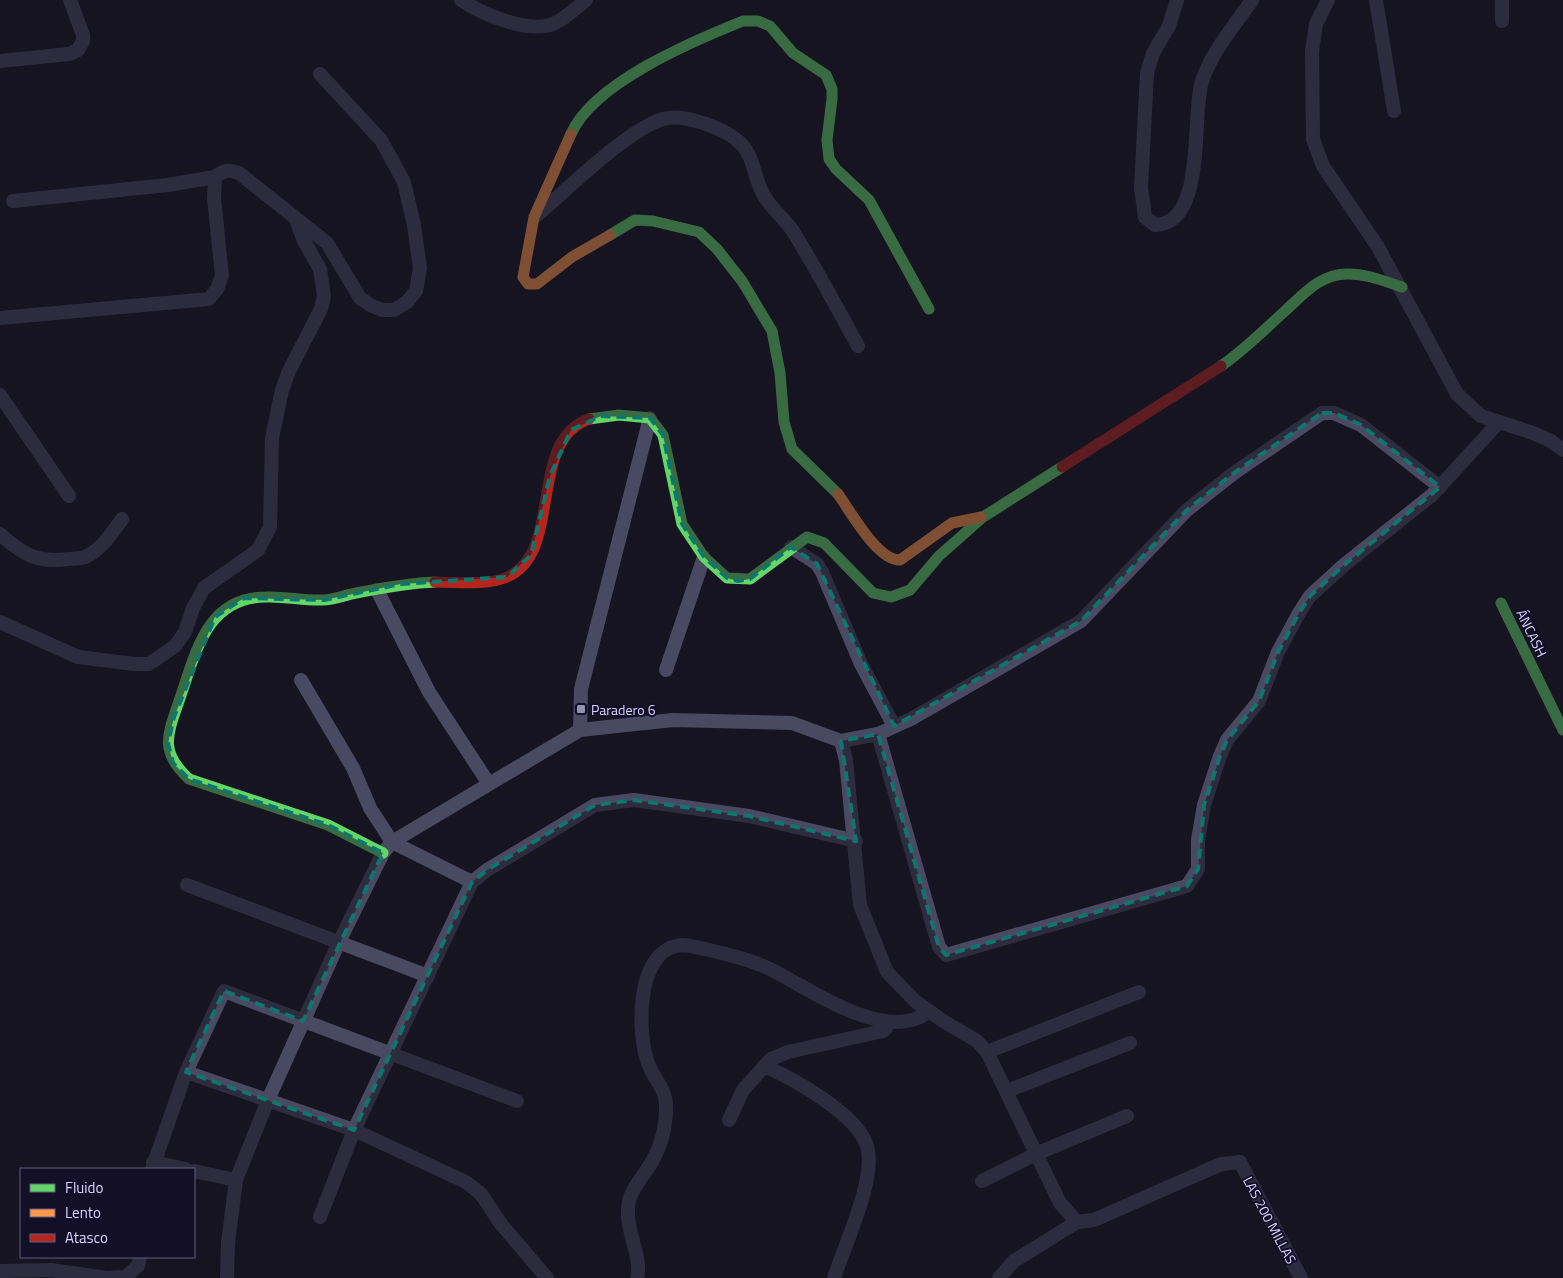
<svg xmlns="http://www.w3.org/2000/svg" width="1563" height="1278" viewBox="0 0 1563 1278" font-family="'Titillium Web',sans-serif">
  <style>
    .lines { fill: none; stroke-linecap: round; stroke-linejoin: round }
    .street { stroke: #4a4962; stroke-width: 14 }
    .fast { stroke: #63d668; stroke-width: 11 }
    .slow { stroke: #ff974d; stroke-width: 11 }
    .jam { stroke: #b3261e; stroke-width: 11 }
    .marked { fill: none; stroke: #0f766e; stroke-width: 4; stroke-dasharray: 10 6; stroke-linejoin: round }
    .poi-dot { fill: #9591b1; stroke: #130f26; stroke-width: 2 }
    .labels { text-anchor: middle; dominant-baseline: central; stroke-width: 4; stroke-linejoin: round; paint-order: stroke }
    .street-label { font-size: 14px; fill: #d9d4ff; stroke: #130f26 }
    .poi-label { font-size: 14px; fill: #d9d4ff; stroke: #130f26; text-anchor: start }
  </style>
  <rect width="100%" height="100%" fill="#161421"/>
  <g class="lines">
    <g class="street">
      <path d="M 461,0 C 482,14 530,35 555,23 C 566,18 577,7 586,0"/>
      <path d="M 1177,0 L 1169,26 L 1153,53 L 1147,73 L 1141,188 L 1145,217 L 1155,225 C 1207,224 1191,115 1202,81 C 1212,51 1235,25 1252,0"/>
      <path d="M 1328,0 L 1316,24 L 1312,51 L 1313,139 L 1323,166 L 1378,247 L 1457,394 L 1481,416 L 1533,433 L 1551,441 L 1563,450"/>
      <path d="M 1376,0 L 1394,111"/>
      <path d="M 1502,0 L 1502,21"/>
      <path d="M 0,61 L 69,54 L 78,50 L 83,41 L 83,35 L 70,0"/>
      <path d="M 13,201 L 168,185 L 215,177"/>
      <path d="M 537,215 C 567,190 628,129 663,119 C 684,113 723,128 738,141 C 754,154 753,174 762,192 C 770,209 785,218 794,233 C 817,270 837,308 858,346"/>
      <path d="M 0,318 L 209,299 L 217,289 L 222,276 L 214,198 L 215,177 C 224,170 228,169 239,173 L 327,243 L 360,298 L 372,306 L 383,310 L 394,310 L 407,302 L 416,291 L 420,268 L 414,225 L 404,182 L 381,140 L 320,74"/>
      <path d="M 0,395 L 69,496"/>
      <path d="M 0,534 C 23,555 37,563 69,559 C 74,558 80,559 85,557 C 101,550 113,532 122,519"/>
      <path d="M 791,547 L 817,564 L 822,572 L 861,664 L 894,726"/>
      <path d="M 377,590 L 429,692 L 489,784"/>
      <path d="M 0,622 L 78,657 L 134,664 L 149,664 L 175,646 L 185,632 L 193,608 L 204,588 L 258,550 L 270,527 L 272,438 L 282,390 L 289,371 L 321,309 L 324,296 L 320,269 L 304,241 L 296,219"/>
      <path d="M 666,670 L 704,557"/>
      <path d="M 301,680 L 353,768 L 370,808 L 392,842 L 472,882 L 487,870 L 595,805 L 634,800 L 749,816 L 856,841"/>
      <path d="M 580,730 L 581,689 L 650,418"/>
      <path d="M 878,734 L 939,947 L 946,955 L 1187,886 L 1198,869 L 1198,840 L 1204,805 L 1220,756 L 1227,740 L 1259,701 L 1278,652 L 1299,613 L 1310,596 L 1344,565 L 1432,495 L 1499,422"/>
      <path d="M 841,741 L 846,760 L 860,905 L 887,972 L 915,1001 L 943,1021 L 977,1041 L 987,1052 L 1060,1203 L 1077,1222 L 1094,1220 L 1221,1164 L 1240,1162 L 1301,1278"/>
      <path d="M 187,885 L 428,976"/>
      <path d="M 987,1052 L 1139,992"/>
      <path d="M 764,1066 C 794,1079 857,1114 867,1146 C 877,1178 844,1246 834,1278"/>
      <path d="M 186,1072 L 354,1130 L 466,1182 L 481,1194 L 501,1224 L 547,1278"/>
      <path d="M 1007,1091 L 1130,1043"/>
      <path d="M 729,1120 L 743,1090 L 771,1059 L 788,1052 L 883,1031 L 886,1028 L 886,1022"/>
      <path d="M 153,1162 L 186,1169"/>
      <path d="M 152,1169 L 186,1072 L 224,991 L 517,1101"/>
      <path d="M 194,1171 L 236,1180"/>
      <path d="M 982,1181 L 1038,1153 L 1127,1116"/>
      <path d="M 320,1217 L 354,1130 L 472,882"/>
      <path d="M 0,1271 L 51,1270 L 106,1278 L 125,1277 L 138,1266 L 140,1257"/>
      <path d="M 227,1278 L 228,1243 L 236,1180 L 268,1100 L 339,942 L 383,853 L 392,842 L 580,730 L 673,720 L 792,723 L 841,741 L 878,734 L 911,719 L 1081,621 L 1187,510 L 1234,473 L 1322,413 L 1334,413 L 1361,425 L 1440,487"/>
      <path d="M 637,1278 C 643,1256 623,1228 629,1201 C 632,1188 641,1179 648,1168 C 660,1150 666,1129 666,1108 C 667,1089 654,1080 648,1063 C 637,1033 636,955 676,946 C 687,943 698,948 709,950 C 730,955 751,960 770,969 C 809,988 888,1046 929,1011"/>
      <path d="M 999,1278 L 1014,1261 L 1077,1222"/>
    </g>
    <g class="fast">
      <path d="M 571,134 C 593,83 693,41 743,21 L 758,21 L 770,26 L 793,53 L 826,75 L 832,89 L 832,99 L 827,140 L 829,159 L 836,169 L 869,200 L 929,309"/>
      <path d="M 610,235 L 635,220 L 653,221 L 699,232 L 717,249 L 742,281 L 772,331 L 780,373 L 784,422 L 792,449 L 838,494"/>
      <path d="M 1221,366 C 1243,351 1265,329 1285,311 C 1304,294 1319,275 1346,274 C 1365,273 1384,281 1402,287"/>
      <path d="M 589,419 L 619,415 L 650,418 L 663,435 L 682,524 L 704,557 L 727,578 L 750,579 L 807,537 L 824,543 L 873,593 L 891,597 L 910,590 L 939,556 L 983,517 L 1062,467"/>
      <path d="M 1501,603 L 1563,730"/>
      <path d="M 383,853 L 328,825 L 189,779 C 161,753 166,738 178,704 C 195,657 204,597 266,597 C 285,596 304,601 323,600 C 334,600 345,595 356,593 C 382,588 408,583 435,582"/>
    </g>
    <g class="slow">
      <path d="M 571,134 L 534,217 L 523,277 L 528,284 L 537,284 L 572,257 L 610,235"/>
      <path d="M 838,494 C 851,512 877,560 900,560 L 952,523 L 981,517"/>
    </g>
    <g class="jam">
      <path d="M 1062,467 L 1221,366"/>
      <path d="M 435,582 C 457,582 486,586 507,577 C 565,552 526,441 589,419"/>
    </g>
  </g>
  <path d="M0 0H1563V1278H0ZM 1322,413 L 1334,413 L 1361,425 L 1440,487 L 1344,565 L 1310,596 L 1299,613 L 1278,652 L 1259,701 L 1227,740 L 1220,756 L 1204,805 L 1198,869 L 1187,886 L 946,955 L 939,947 L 878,734 L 841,741 L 856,841 L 749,816 L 634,800 L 595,805 L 487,870 L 472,882 L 354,1130 L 186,1072 L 224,991 L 303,1021 L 383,853 L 328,825 L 189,779 L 173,763 L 168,743 L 174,717 L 215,617 L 244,598 L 324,600 L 401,584 L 507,577 L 531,555 L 550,476 L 571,430 L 601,416 L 650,418 L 663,435 L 682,524 L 704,557 L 727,578 L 738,581 L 750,579 L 791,547 L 817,564 L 894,726 L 1081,621 L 1187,510 L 1234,473 Z" fill="#161421" fill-opacity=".55" fill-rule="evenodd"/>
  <path class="marked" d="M 1322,413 L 1334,413 L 1361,425 L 1440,487 L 1344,565 L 1310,596 L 1299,613 L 1278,652 L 1259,701 L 1227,740 L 1220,756 L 1204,805 L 1198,869 L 1187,886 L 946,955 L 939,947 L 878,734 L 841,741 L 856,841 L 749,816 L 634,800 L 595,805 L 487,870 L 472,882 L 354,1130 L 186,1072 L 224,991 L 303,1021 L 383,853 L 328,825 L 189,779 L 173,763 L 168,743 L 174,717 L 215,617 L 244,598 L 324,600 L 401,584 L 507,577 L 531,555 L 550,476 L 571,430 L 601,416 L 650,418 L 663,435 L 682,524 L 704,557 L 727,578 L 738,581 L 750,579 L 791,547 L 817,564 L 894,726 L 1081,621 L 1187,510 L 1234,473 Z"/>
  <rect class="poi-dot" x="576" y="704" width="10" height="10" rx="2.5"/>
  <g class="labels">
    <g class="street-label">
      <text transform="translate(1532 633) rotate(64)">ÁNCASH</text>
      <text transform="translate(1270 1220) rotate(62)">LAS 200 MILLAS</text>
    </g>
    <g class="poi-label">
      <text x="591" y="709">Paradero 6</text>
    </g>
  </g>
  <rect x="20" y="1168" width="175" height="90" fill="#130f26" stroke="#625e7d"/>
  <rect x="30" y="1184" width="25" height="8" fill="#63d668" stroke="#625e7d"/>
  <text x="65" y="1193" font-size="15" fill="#d9d4ff">Fluido</text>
  <rect x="30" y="1209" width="25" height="8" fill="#ff974d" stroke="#625e7d"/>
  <text x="65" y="1218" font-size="15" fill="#d9d4ff">Lento</text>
  <rect x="30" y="1234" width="25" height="8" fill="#b3261e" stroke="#625e7d"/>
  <text x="65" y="1243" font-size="15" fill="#d9d4ff">Atasco</text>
</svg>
